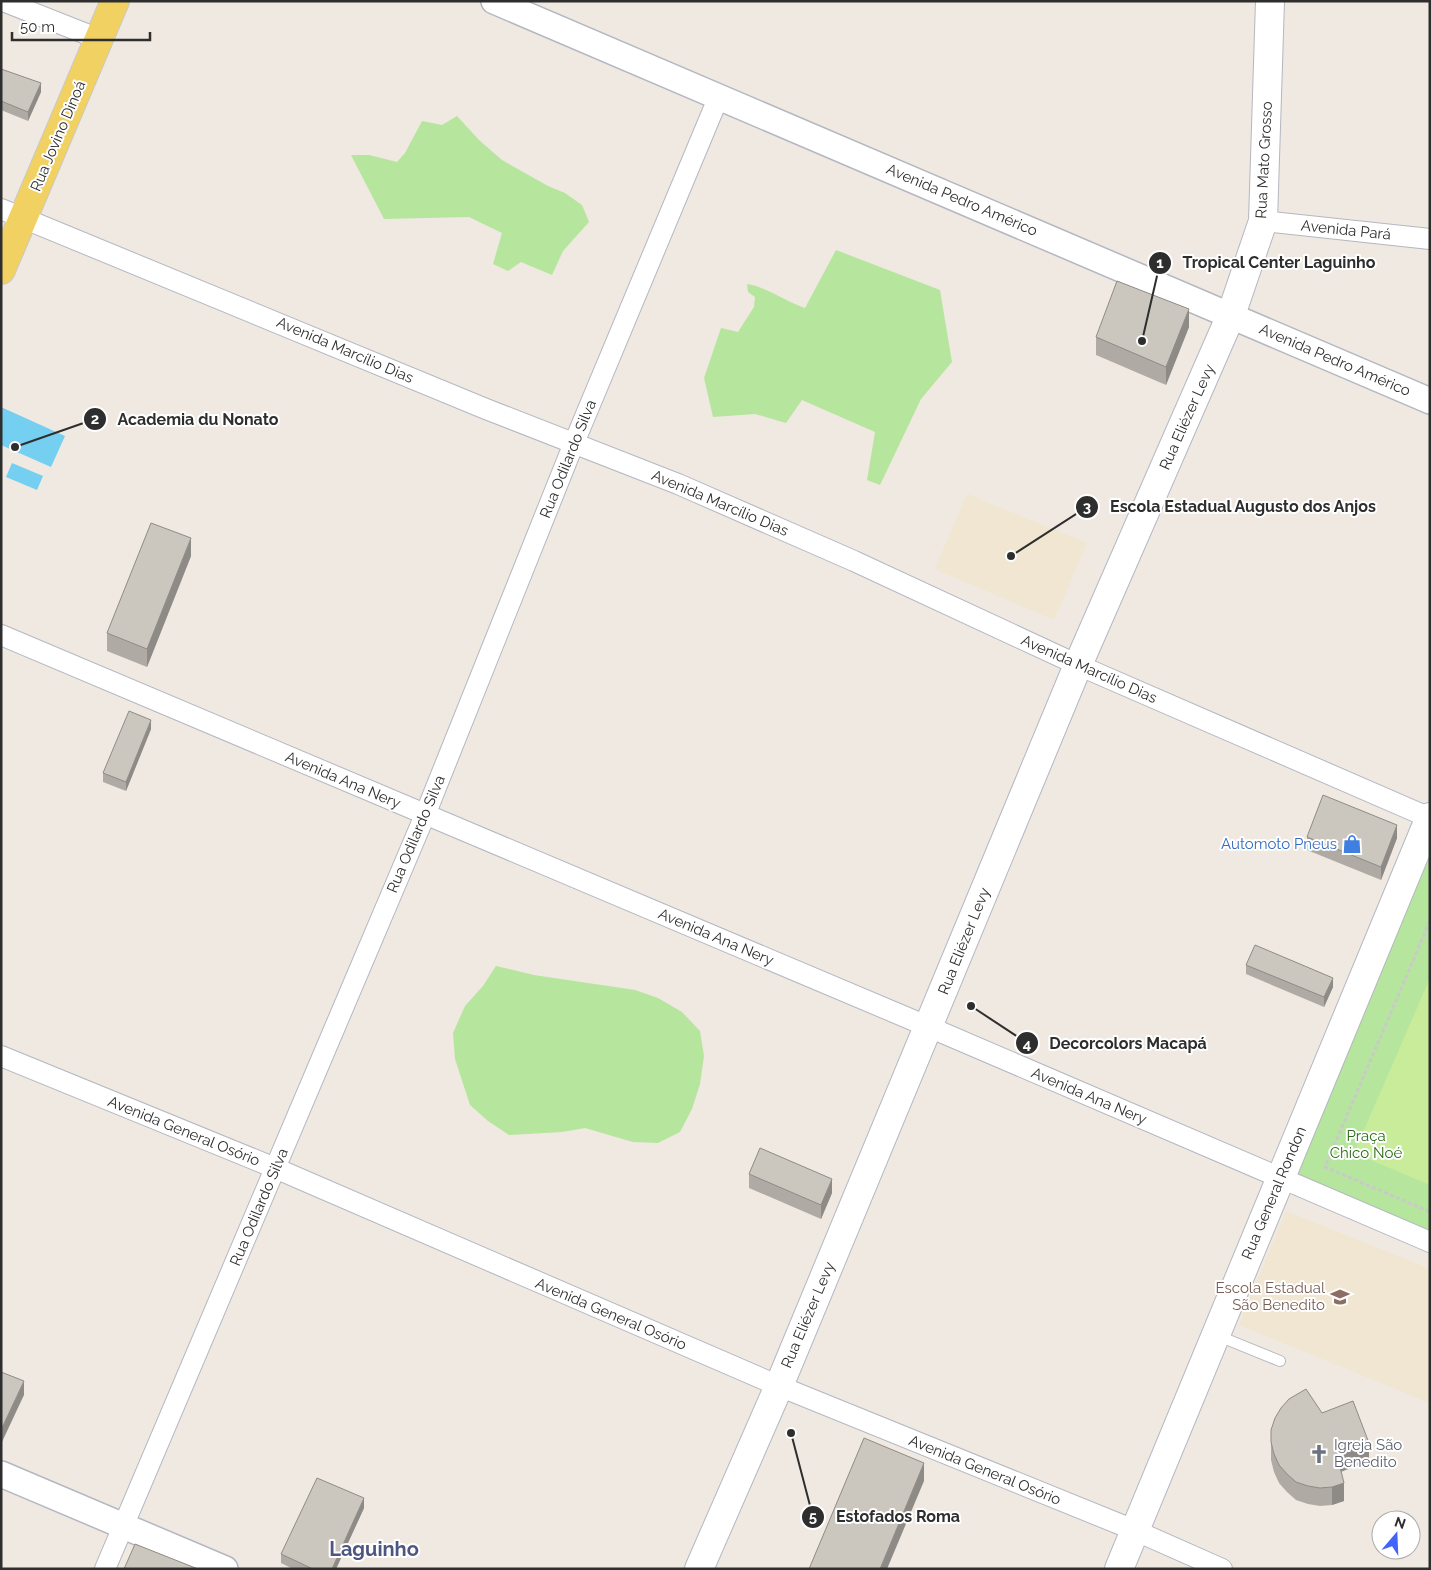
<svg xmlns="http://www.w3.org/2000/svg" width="1431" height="1570" viewBox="0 0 1431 1570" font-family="Raleway,sans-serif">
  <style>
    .education { fill: #f0e6d1 }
    .green { fill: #b6e59e }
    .pitch { fill: #c9ec9a }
    .water { fill: #75cff0 }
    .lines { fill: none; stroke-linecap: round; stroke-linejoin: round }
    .service-casing { stroke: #b4b7c1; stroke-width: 12 }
    .minor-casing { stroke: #b4b7c1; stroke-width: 22 }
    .tertiary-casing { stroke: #b4b7c1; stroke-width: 28 }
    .secondary-casing { stroke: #b4b7c1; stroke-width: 30 }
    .primary-casing { stroke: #c9c9c9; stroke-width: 30 }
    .path { stroke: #c9c9c9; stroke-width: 3; stroke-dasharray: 4 2.5; stroke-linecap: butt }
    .service { stroke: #fff; stroke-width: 10 }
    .minor { stroke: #fff; stroke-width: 20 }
    .tertiary { stroke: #fff; stroke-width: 25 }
    .secondary { stroke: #fff; stroke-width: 28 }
    .primary { stroke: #f2d163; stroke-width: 28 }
    .wall { fill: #afaba4 }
    .shaded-wall { fill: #8e8b86 }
    .building { fill: #cbc7bf; stroke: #8e8b86 }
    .labels { text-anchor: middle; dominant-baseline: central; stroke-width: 4; stroke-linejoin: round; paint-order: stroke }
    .street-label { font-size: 15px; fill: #2e2e2e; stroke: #fff }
    .shop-label { font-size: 15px; fill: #366cbe; stroke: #fff; text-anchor: end }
    .park-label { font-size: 15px; fill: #2c6e1b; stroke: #fff }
    .education-label { font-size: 15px; fill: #785e54; stroke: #fff; text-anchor: end }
    .worship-label { font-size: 15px; fill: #5b616d; stroke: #fff; text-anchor: start }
    .district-label { font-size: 20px; font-weight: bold; fill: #4d5680; stroke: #fff }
    .leader { fill: none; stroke: #2e2e2e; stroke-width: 2 }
    .callout-dot { fill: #2e2e2e; stroke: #fff; stroke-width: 2 }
    .mark-label { font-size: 15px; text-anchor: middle; font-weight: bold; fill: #fff }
    .callout-label { font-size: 16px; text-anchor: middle; font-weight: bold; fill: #2e2e2e; stroke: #fff; stroke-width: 4; stroke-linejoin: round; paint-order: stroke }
  </style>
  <rect width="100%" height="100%" fill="#efe9e1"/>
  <g class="education">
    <path d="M 967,494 L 1087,543 L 1054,620 L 935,569 Z"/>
    <path d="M 1286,1211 L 1430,1269 L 1430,1403 L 1239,1325 Z"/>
  </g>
  <g class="green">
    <path d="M 457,116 L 479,140 L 502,160 L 548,186 L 565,193 L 582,205 L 589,222 L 563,251 L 552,275 L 521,262 L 508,271 L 493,264 L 502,233 L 469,217 L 384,219 L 351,155 L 369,155 L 397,162 L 405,153 L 422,121 L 442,125 Z"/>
    <path d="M 836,250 L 940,290 L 952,362 L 921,399 L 880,485 L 867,480 L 875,432 L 802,400 L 786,423 L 755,414 L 713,417 L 704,378 L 721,328 L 738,332 L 754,307 L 755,297 L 748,292 L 747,284 C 764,286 786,302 805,308 Z"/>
    <path d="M 1430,857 L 1430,1242 L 1280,1178 Z"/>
    <path d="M 496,966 L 534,975 L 635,990 L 658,998 L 682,1012 L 700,1031 L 704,1056 L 700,1084 L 692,1109 L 680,1132 L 658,1143 L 633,1142 L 585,1128 L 562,1132 L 509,1135 L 488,1121 L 470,1105 L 455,1059 L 453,1033 L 465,1006 L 483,986 Z"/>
  </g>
  <path class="pitch" d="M 1430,978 L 1430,1185 L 1354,1153 Z"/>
  <g class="water">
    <path d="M 1,407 L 65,436 L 51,467 L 1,445 Z"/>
    <path d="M 12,463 L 43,476 L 37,490 L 6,477 Z"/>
  </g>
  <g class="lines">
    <g class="service-casing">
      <path id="service" d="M 1216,1335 L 1280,1361"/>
    </g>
    <g class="minor-casing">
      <g id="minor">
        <path d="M 3,1 L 99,39"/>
        <path d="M 1,209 L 486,409 L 678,484 L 854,561 L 1078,665 L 1430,818"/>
        <path d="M 1263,221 L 1430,239"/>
        <path d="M 1,635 L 929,1027 L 1430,1242"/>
        <path d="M 1,1056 L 275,1168 L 779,1386 L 1134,1530 L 1222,1569"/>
        <path d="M 105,1569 L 425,815 L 574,443 L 719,96"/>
      </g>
    </g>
    <g class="tertiary-casing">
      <g id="tertiary">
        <path d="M 494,1 L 1430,401"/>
        <path d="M 1,1474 L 225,1569"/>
      </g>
    </g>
    <g class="secondary-casing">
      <g id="secondary">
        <path d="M 699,1569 L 779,1386 L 1078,665 L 1231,315 L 1263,221 L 1270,1"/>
        <path d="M 1119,1569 L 1430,817"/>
      </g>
    </g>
    <g class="primary-casing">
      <path id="primary" d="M 1,270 L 115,1"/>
    </g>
    <path class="path" d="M 1430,921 L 1325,1167 L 1430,1212"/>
    <use href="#service" class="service"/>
    <use href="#minor" class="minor"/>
    <use href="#tertiary" class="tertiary"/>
    <use href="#secondary" class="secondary"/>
    <use href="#primary" class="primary"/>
  </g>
  <g class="wall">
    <path d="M 1,69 L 41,92 L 28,121 L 1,110 Z"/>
    <path d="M 1189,327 L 1166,385 L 1096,355 L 1096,337 Z"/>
    <path d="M 191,556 L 147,667 L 107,651 L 107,633 Z"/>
    <path d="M 151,729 L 126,791 L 103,782 L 103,773 Z"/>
    <path d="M 1307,837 L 1397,838 L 1381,880 L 1307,850 Z"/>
    <path d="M 1246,965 L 1333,987 L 1324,1007 L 1246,974 Z"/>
    <path d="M 749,1174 L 832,1193 L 821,1219 L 749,1188 Z"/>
    <path d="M 1271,1442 L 1369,1461 L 1341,1472 L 1344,1501 L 1332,1505 L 1320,1506 L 1308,1504 L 1296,1500 L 1287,1492 L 1279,1483 L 1274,1472 L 1271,1460 Z"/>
    <path d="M 364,1508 L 336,1569 L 293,1569 L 281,1563 L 281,1554 Z"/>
  </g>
  <g class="shaded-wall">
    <path d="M 41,83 L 41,92 L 28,121 L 28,112 Z"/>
    <path d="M 1189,309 L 1189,327 L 1166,385 L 1166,367 Z"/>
    <path d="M 191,538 L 191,556 L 147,667 L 147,649 Z"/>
    <path d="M 151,720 L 151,729 L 126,791 L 126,782 Z"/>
    <path d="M 1397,825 L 1397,838 L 1381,880 L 1381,867 Z"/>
    <path d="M 1333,978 L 1333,987 L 1324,1007 L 1324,997 Z"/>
    <path d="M 832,1179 L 832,1193 L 821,1219 L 821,1205 Z"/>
    <path d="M 24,1381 L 24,1395 L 1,1444 L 1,1430 Z"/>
    <path d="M 1369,1443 L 1369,1461 L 1337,1473 L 1337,1455 Z"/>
    <path d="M 924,1463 L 924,1481 L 887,1569 L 880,1569 Z"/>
    <path d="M 1344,1483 L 1344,1501 L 1332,1505 L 1332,1487 Z"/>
    <path d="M 364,1498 L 364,1508 L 336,1569 L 332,1569 Z"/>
  </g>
  <g class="building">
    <path d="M 1,69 L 41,83 L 28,112 L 1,101 Z"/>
    <path d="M 1117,281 L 1189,309 L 1166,367 L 1096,337 Z"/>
    <path d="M 151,523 L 191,538 L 147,649 L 107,633 Z"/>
    <path d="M 129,711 L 151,720 L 126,782 L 103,773 Z"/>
    <path d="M 1323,795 L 1397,825 L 1381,867 L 1307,837 Z"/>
    <path d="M 1255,945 L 1333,978 L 1324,997 L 1246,965 Z"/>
    <path d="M 760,1148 L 832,1179 L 821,1205 L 749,1174 Z"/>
    <path d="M 1,1372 L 24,1381 L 1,1430 Z"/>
    <path d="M 1306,1389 L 1322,1413 L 1353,1401 L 1369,1443 L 1337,1455 L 1344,1483 L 1332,1487 L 1320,1488 L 1308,1486 L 1296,1482 L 1287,1474 L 1279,1465 L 1274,1454 L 1271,1442 L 1271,1430 L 1275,1418 L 1281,1408 L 1289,1399 Z"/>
    <path d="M 864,1438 L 924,1463 L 880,1569 L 809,1569 Z"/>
    <path d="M 317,1478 L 364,1498 L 332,1569 L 313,1569 L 281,1554 Z"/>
    <path d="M 135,1544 L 198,1569 L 124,1569 Z"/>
  </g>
  <defs>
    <g id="shop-bare" transform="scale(1.5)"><path d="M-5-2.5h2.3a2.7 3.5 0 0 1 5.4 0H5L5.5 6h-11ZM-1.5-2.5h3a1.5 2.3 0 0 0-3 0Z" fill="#3f7fe0" stroke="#fff" stroke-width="2.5" paint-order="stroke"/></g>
    <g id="school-bare" transform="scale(1.5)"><path d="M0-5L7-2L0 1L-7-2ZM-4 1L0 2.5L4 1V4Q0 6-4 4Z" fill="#8d6e63" stroke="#fff" stroke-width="2.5" paint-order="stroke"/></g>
    <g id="church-bare" transform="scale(1.5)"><path d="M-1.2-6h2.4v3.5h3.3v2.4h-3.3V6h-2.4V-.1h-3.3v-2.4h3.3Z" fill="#6b7280" stroke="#fff" stroke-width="2.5" paint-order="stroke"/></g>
  </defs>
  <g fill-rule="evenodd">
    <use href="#shop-bare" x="1352" y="844"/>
    <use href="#school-bare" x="1340" y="1297"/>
    <use href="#church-bare" x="1319" y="1454"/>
  </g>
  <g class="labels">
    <g class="street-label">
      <text transform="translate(58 136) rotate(-67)">Rua Jovino Dinoá</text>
      <text transform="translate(1264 160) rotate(-87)">Rua Mato Grosso</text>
      <text transform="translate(962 200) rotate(23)">Avenida Pedro Américo</text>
      <text transform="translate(1346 230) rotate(6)">Avenida Pará</text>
      <text transform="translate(345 350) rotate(23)">Avenida Marcílio Dias</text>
      <text transform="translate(1335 360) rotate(23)">Avenida Pedro Américo</text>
      <text transform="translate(1187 417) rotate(-66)">Rua Eliézer Levy</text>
      <text transform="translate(568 459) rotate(-68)">Rua Odilardo Silva</text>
      <text transform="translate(720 503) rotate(23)">Avenida Marcílio Dias</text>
      <text transform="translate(1089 669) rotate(24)">Avenida Marcílio Dias</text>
      <text transform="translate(343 780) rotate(23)">Avenida Ana Nery</text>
      <text transform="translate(416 834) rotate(-67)">Rua Odilardo Silva</text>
      <text transform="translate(716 937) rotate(23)">Avenida Ana Nery</text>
      <text transform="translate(964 941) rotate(-68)">Rua Eliézer Levy</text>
      <text transform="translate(1089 1096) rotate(23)">Avenida Ana Nery</text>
      <text transform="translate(184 1131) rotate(22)">Avenida General Osório</text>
      <text transform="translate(1274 1193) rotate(-67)">Rua General Rondon</text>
      <text transform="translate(259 1207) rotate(-67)">Rua Odilardo Silva</text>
      <text transform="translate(611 1314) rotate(23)">Avenida General Osório</text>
      <text transform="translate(808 1315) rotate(-67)">Rua Eliézer Levy</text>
      <text transform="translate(985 1470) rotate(22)">Avenida General Osório</text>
    </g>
    <g class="shop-label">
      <text x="1337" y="844">Automoto Pneus</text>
    </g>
    <g class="park-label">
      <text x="1366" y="1136">Praça<tspan x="1366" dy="17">Chico Noé</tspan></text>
    </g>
    <g class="education-label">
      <text x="1325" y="1288">Escola Estadual<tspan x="1325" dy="17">São Benedito</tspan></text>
    </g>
    <g class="worship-label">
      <text x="1334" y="1445">Igreja São<tspan x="1334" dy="17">Benedito</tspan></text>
    </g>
    <g class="district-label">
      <text x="374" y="1549">Laguinho</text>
    </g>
  </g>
  <path class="leader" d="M1142 341L1160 263M15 447L95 419M1011 556L1087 507M971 1006L1027 1043M791 1433L813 1517"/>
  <g class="callout-dot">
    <circle cx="1142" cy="341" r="5"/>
    <circle cx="15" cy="447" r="5"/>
    <circle cx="1011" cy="556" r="5"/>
    <circle cx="971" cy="1006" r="5"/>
    <circle cx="791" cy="1433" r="5"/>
    <circle cx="1160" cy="263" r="12"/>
    <circle cx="95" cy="419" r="12"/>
    <circle cx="1087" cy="507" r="12"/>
    <circle cx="1027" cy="1043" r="12"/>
    <circle cx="813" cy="1517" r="12"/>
  </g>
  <g class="mark-label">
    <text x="1160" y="268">1</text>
    <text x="95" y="424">2</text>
    <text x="1087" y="512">3</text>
    <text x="1027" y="1049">4</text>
    <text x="813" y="1522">5</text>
  </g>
  <g class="callout-label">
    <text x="1279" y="268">Tropical Center Laguinho</text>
    <text x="198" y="425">Academia du Nonato</text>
    <text x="1243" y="512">Escola Estadual Augusto dos Anjos</text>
    <text x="1128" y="1049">Decorcolors Macapá</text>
    <text x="898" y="1522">Estofados Roma</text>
  </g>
  <rect width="1431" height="1570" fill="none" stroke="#2e2e2e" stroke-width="5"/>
  <g transform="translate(1396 1535) rotate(19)"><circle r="24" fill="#ffffff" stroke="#ababab"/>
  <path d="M0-4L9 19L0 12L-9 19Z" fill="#4264fb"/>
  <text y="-8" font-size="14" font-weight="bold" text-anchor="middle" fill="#2e2e2e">N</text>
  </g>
  <path d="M12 32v8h138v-8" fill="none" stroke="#2e2e2e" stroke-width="2.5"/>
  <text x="20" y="32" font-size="15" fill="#2e2e2e" stroke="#ffffff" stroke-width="4" paint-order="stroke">50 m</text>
</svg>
